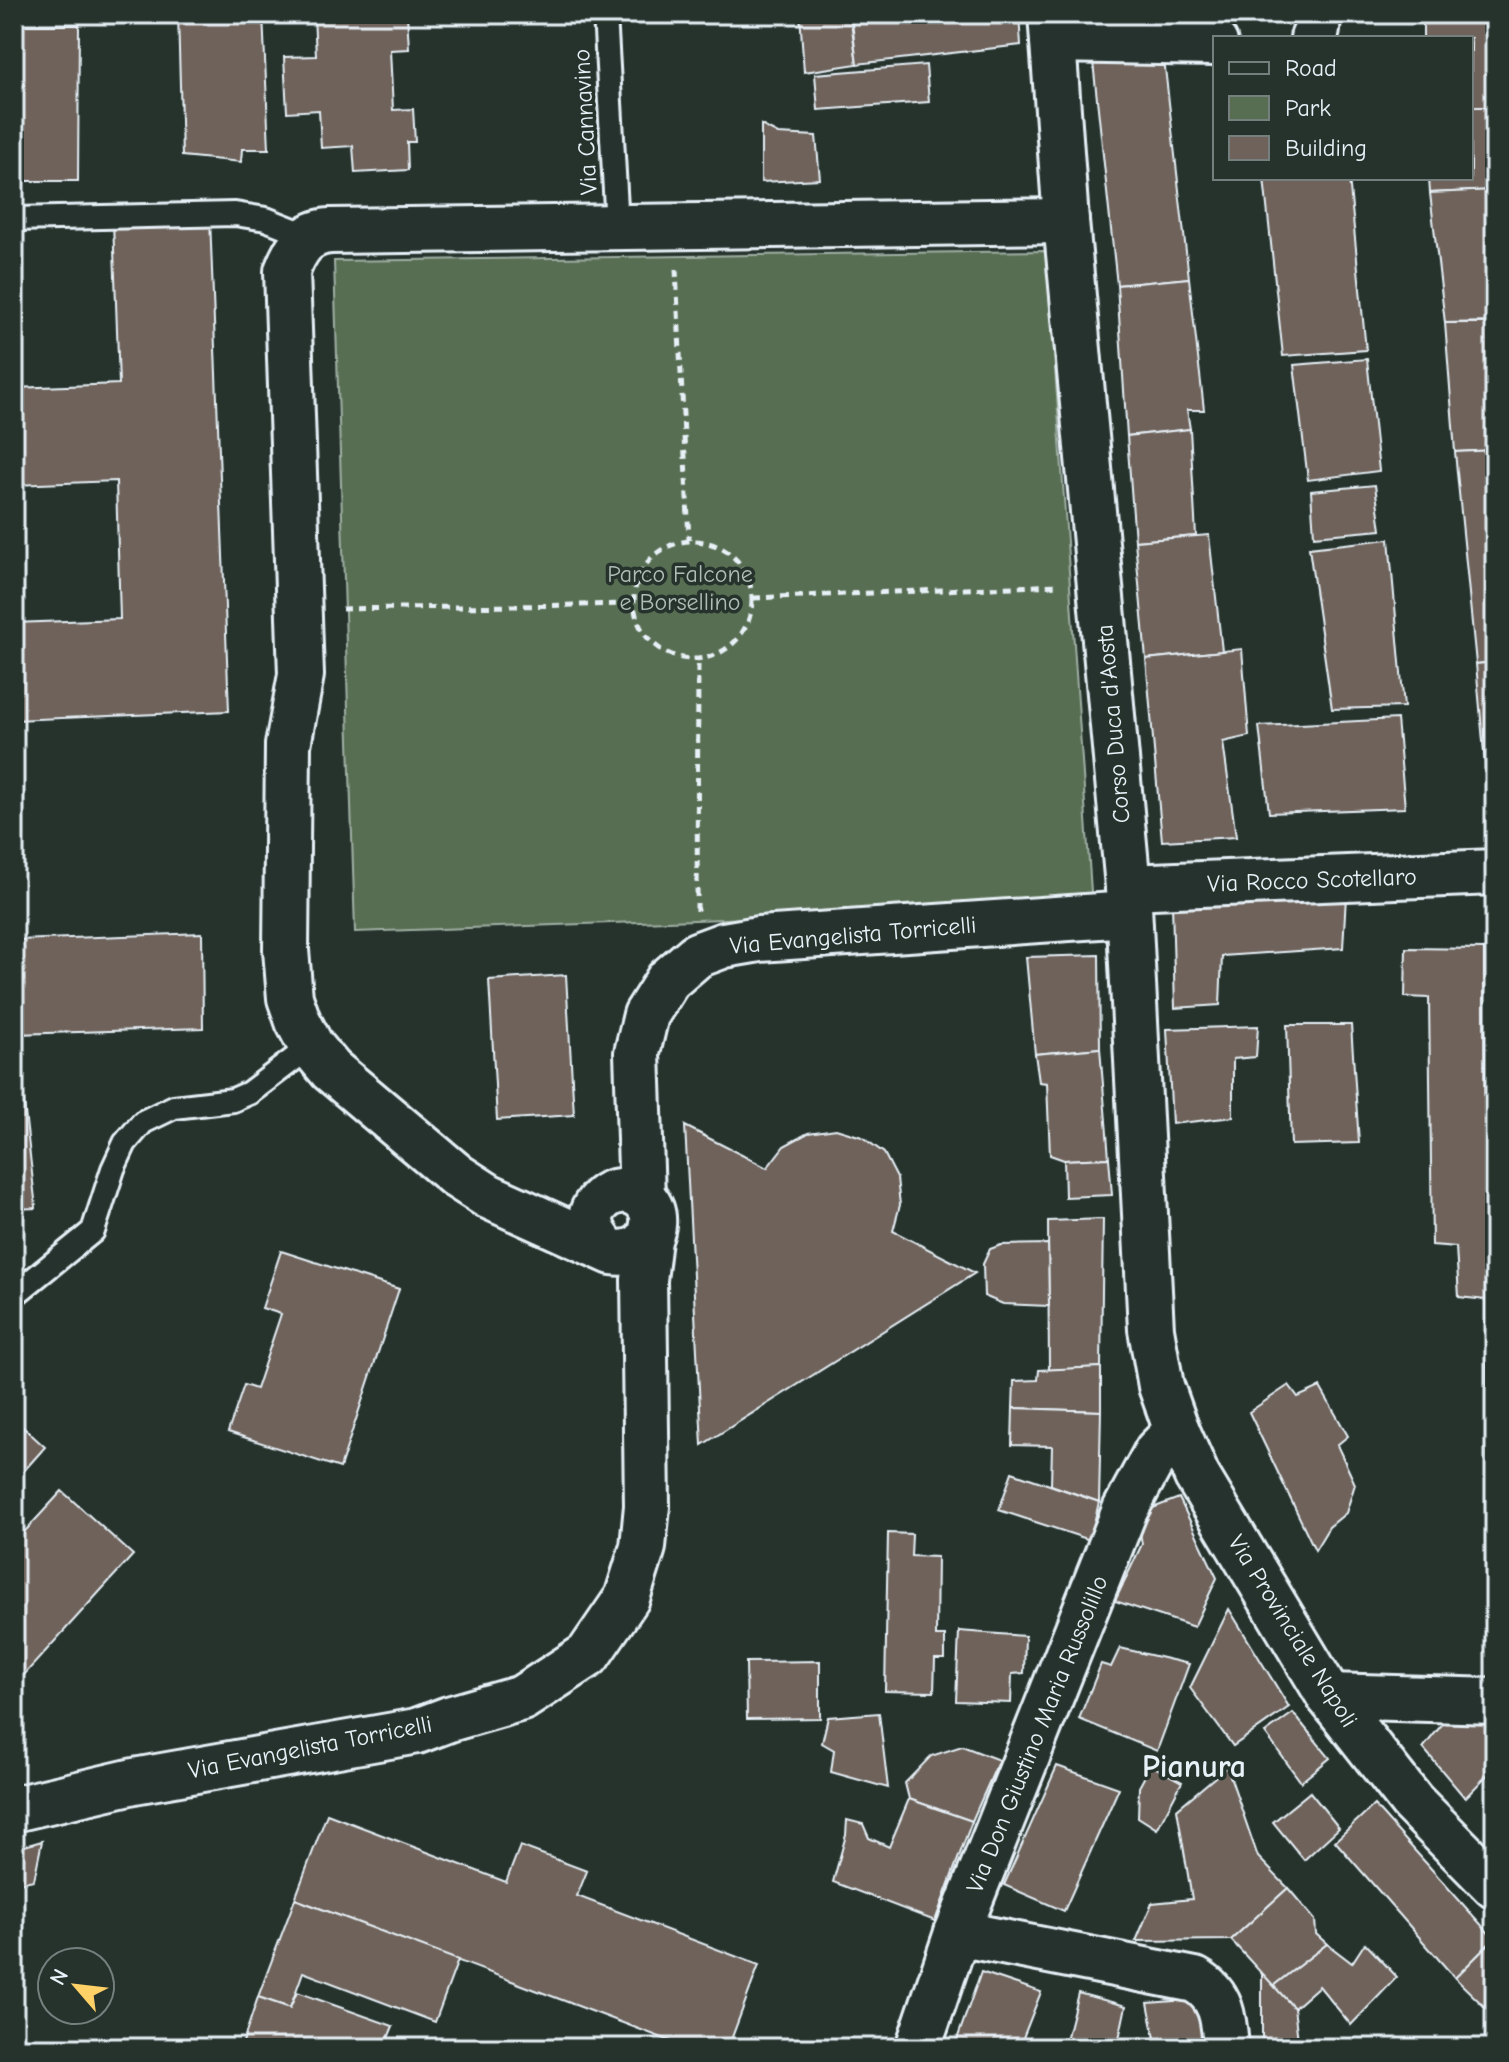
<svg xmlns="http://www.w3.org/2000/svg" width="1509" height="2062" viewBox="0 0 1509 2062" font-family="'Comic Neue',sans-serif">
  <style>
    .green { fill: #586e52; stroke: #a0b0a5; stroke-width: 2 }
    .building { fill: #6e625a; stroke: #e8f1f8; stroke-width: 2 }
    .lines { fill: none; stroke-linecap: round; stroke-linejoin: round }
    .lane-casing { stroke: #e8f1f8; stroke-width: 28 }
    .street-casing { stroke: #e8f1f8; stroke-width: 50 }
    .path { stroke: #e8f1f8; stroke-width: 5; stroke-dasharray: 8 6; stroke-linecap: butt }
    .lane { stroke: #26332d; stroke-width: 22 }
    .street { stroke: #26332d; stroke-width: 44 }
    .labels { text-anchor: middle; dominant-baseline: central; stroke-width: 7; stroke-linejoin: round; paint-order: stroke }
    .street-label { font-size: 24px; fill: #e8f1f8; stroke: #26332d }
    .park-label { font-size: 24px; fill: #aebdb6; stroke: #26332d }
    .district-label { font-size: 32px; font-weight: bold; fill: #e8f1f8; stroke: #26332d }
  </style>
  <rect width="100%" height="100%" fill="#26332d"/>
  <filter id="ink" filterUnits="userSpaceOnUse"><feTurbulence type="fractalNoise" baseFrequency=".0125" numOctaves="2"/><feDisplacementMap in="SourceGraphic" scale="16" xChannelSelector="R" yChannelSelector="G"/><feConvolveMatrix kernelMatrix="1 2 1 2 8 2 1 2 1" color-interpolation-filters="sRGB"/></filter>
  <g filter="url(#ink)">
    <path class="green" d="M 1047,251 L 1092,906 L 355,932 L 334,261 Z"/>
    <g class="building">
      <path d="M 178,14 L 263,14 L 269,149 L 242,149 L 241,162 L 182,156 Z"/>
      <path d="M 282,14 L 407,14 L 409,49 L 390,50 L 393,110 L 413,109 L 415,142 L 407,142 L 408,170 L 355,173 L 353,146 L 321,148 L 319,110 L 287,112 L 284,57 L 316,56 L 314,16 L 282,18 Z"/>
      <path d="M 800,14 L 850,14 L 857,64 L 804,72 Z"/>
      <path d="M 851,14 L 1019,14 L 1021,45 L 857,64 Z"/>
      <path d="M 1145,14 L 1252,14 L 1252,23 L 1145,21 Z"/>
      <path d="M 1423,14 L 1495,14 L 1495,107 L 1471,107 L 1471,38 L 1423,38 Z"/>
      <path d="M 14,25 L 79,25 L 78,181 L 14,181 Z"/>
      <path d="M 1164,59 L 1189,278 L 1117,285 L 1093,62 Z"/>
      <path d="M 926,65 L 929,102 L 818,110 L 815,74 Z"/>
      <path d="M 1471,107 L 1495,107 L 1495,190 L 1430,193 L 1429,178 L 1471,178 Z"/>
      <path d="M 761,125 L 778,134 L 816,136 L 820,179 L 761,182 Z"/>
      <path d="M 1264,178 L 1349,178 L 1366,350 L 1283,356 Z"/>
      <path d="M 1495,190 L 1495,322 L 1445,323 L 1430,193 Z"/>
      <path d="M 210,218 L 229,711 L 14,720 L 14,623 L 120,619 L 116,481 L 14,485 L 14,388 L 119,384 L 113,222 Z"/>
      <path d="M 1189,278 L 1204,410 L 1187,410 L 1190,429 L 1127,436 L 1117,285 Z"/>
      <path d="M 1445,323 L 1495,323 L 1495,450 L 1455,452 Z"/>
      <path d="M 1367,359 L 1379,471 L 1308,480 L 1294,365 Z"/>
      <path d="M 1190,429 L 1196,536 L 1135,541 L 1127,436 Z"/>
      <path d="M 1495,450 L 1495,662 L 1476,664 L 1455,452 Z"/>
      <path d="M 1375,485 L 1381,530 L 1314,536 L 1311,491 Z"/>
      <path d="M 1209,535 L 1222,651 L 1146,659 L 1135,541 Z"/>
      <path d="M 1389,539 L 1404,707 L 1332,709 L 1309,548 Z"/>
      <path d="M 1242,649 L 1249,736 L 1223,742 L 1236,837 L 1162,841 L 1146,659 Z"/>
      <path d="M 1495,662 L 1495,808 L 1489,808 L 1476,664 Z"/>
      <path d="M 1397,719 L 1405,808 L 1269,813 L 1259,726 Z"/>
      <path d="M 14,832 L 18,940 L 202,933 L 203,1028 L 16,1034 L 36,1208 L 14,1209 Z"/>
      <path d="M 1346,896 L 1343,948 L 1222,956 L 1220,1005 L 1175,1008 L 1172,904 Z"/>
      <path d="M 1406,948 L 1484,949 L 1486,1300 L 1459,1297 L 1456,1247 L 1432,1245 L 1429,998 L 1405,997 Z"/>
      <path d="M 1099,955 L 1100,1048 L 1035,1054 L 1026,957 Z"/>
      <path d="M 566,975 L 574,1115 L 497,1120 L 489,980 Z"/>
      <path d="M 1287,1025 L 1351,1025 L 1359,1143 L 1291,1145 Z"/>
      <path d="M 1258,1026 L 1256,1057 L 1233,1059 L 1233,1117 L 1172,1124 L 1167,1029 Z"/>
      <path d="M 1100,1048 L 1109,1158 L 1064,1160 L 1050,1155 L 1047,1083 L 1039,1082 L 1035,1054 Z"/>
      <path d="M 685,1126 L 767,1168 L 784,1146 L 808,1133 L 836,1129 L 862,1137 L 884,1153 L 897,1178 L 900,1205 L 893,1231 L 975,1273 L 702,1445 Z"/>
      <path d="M 1109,1158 L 1112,1195 L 1065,1197 L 1064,1160 Z"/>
      <path d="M 1485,1199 L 1495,1199 L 1495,1594 L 1489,1594 Z"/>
      <path d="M 1103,1219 L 1101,1367 L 1049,1370 L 1048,1221 Z"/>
      <path d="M 1048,1244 L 1049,1306 L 1003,1304 L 984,1296 L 983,1264 L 990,1249 L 1001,1245 Z"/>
      <path d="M 281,1251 L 399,1289 L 340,1468 L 228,1432 L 244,1385 L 256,1389 L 281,1314 L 262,1308 Z"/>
      <path d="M 1101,1367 L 1101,1411 L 1013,1408 L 1014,1381 L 1038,1380 L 1039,1370 Z"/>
      <path d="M 1289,1385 L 1298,1397 L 1320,1387 L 1348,1436 L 1337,1445 L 1355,1484 L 1346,1513 L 1329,1527 L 1315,1550 L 1249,1412 Z"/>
      <path d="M 1013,1408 L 1101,1411 L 1099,1502 L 1051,1485 L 1052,1446 L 1012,1445 Z"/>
      <path d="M 14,1419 L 45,1447 L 14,1482 Z"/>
      <path d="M 1012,1472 L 1099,1502 L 1090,1540 L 999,1510 Z"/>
      <path d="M 62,1491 L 133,1555 L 14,1686 L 14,1543 Z"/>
      <path d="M 1179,1498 L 1217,1578 L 1194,1627 L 1115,1601 L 1142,1544 L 1137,1514 Z"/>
      <path d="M 888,1533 L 912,1534 L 911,1556 L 937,1557 L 936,1636 L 945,1636 L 945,1659 L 935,1659 L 934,1692 L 885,1691 Z"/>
      <path d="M 1229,1609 L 1289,1707 L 1233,1746 L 1190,1688 Z"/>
      <path d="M 959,1631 L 1025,1636 L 1024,1673 L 1012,1674 L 1011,1703 L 956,1701 Z"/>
      <path d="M 1120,1648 L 1189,1664 L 1157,1751 L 1079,1719 L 1101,1664 L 1111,1667 Z"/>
      <path d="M 820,1661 L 820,1718 L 747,1719 L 746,1662 Z"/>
      <path d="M 879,1713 L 888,1788 L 831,1772 L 834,1750 L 822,1743 L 828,1717 Z"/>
      <path d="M 1293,1713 L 1330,1758 L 1301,1782 L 1265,1733 Z"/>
      <path d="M 1495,1720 L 1495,1767 L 1465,1798 L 1423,1748 L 1444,1722 Z"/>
      <path d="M 962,1746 L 999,1760 L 972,1821 L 909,1799 L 905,1783 L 931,1756 Z"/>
      <path d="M 1151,1765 L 1182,1782 L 1157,1829 L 1138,1817 L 1139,1787 Z"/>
      <path d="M 1057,1766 L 1119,1788 L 1064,1911 L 1004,1885 Z"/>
      <path d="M 1227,1767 L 1258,1857 L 1288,1888 L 1231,1940 L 1136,1941 L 1152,1903 L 1192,1899 L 1177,1809 Z"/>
      <path d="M 1310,1792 L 1339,1828 L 1304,1860 L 1273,1822 Z"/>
      <path d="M 909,1799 L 972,1821 L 935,1921 L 833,1882 L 846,1835 L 847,1820 L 863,1824 L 869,1838 L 889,1847 Z"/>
      <path d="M 1374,1805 L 1494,1939 L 1455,1978 L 1335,1841 Z"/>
      <path d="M 327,1814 L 506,1882 L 520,1846 L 587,1871 L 577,1896 L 759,1965 L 728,2048 L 689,2048 L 295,1899 Z"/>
      <path d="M 42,1841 L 34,1880 L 14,1884 L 14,1849 Z"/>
      <path d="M 1288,1888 L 1315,1920 L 1316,1934 L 1327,1944 L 1273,1986 L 1231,1940 Z"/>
      <path d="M 295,1899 L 458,1960 L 435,2022 L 303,1972 L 290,2008 L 258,1997 Z"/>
      <path d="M 1494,1939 L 1495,1940 L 1495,2017 L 1455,1978 Z"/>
      <path d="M 1365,1943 L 1397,1977 L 1351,2025 L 1319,1986 L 1294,2008 L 1273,1986 L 1327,1944 L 1352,1963 Z"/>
      <path d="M 981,1972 L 1041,1992 L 1019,2048 L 954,2048 Z"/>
      <path d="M 1262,1973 L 1294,2008 L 1299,2048 L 1262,2048 Z"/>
      <path d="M 297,1992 L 393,2026 L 384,2048 L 241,2048 L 258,1997 L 290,2008 Z"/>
      <path d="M 1078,1993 L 1126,2006 L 1117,2048 L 1064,2048 Z"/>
      <path d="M 1201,1999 L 1205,2048 L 1157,2048 L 1148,2003 Z"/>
    </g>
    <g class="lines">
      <g class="lane-casing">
        <g id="lane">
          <path d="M 605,14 L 617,226"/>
          <path d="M 14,219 L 235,214 L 266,219 L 309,236"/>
          <path d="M 14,1295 L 93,1231 L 113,1169 L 125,1143 L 143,1122 L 174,1107 L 233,1100 L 249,1093 L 311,1046"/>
        </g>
      </g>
      <g class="street-casing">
        <g id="street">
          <path d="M 1051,14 L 1066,221 L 1128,887 L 1151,1329 L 1161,1386 L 1177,1431 L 1197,1476 L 1329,1696 L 1412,1802 L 1495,1886"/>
          <path d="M 1313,38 L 1317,30 L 1318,14"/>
          <path d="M 1053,40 L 1215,43"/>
          <path d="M 1128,887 L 1495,872"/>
          <path d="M 642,1197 L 637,1053 L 646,1015 L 668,980 L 697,955 L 724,945 L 759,939 L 1129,914"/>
          <path d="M 603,1246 C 594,1234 586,1222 595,1207 C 601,1198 609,1192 620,1191 C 665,1187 666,1260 612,1252 L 488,1196 L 457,1176 L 331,1070 L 311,1046 L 298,1021 L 290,998 L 286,950 L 288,745 L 301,675 L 287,271 C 296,248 305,233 330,231 L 1066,221"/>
          <path d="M 1329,1696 L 1495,1701"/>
          <path d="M 14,1809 L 134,1781 L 417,1731 L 449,1719 L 522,1698 L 588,1655 L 627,1598 L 643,1547 L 647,1506 L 644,1280 L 649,1239"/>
          <path d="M 957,1933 L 1195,1980 C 1222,1995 1224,2019 1226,2048"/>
          <path d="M 918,2048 L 957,1933 L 1125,1510 L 1157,1451 L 1177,1431"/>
        </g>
      </g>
      <g class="path">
        <path d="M 676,269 L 689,540"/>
        <circle cx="693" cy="600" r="59"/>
        <path d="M 753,598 L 1060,585"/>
        <path d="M 342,609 L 632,604"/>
        <path d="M 697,911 L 698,660"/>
      </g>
      <use href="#lane" class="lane"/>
      <use href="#street" class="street"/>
    </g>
  </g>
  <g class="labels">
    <g class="street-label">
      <text transform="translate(585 122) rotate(-93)">Via Cannavino</text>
      <text transform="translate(1113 724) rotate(-95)">Corso Duca d'Aosta</text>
      <text transform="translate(1312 880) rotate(-2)">Via Rocco Scotellaro</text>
      <text transform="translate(853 935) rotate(-5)">Via Evangelista Torricelli</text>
      <text transform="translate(1293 1631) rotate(58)">Via Provinciale Napoli</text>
      <text transform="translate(1037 1734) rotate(-68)">Via Don Giustino Maria Russolillo</text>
      <text transform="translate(310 1747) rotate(-11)">Via Evangelista Torricelli</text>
    </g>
    <g class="park-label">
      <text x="680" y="574">Parco Falcone<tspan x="680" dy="28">e Borsellino</tspan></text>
    </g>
    <g class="district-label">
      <text x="1194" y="1766">Pianura</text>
    </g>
  </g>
  <rect width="1509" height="2062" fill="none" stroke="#26332d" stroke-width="48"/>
  <rect x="24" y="24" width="1461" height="2014" fill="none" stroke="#e8f1f8" stroke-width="3" filter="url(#ink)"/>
  <rect x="1213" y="36" width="260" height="144" fill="#26332d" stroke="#747f7e" stroke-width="2"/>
  <rect x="1229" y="62" width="40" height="12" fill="#26332d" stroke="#747f7e" stroke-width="2"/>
  <text x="1285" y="76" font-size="24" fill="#e8f1f8">Road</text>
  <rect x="1229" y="96" width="40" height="24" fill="#586e52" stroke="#747f7e" stroke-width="2"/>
  <text x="1285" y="116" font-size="24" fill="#e8f1f8">Park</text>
  <rect x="1229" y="136" width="40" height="24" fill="#6e625a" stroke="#747f7e" stroke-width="2"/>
  <text x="1285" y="156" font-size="24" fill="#e8f1f8">Building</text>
  <g transform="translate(76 1986) rotate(298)"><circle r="38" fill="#26332d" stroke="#747f7e" stroke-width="2"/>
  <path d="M0-6L14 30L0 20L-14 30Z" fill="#ffd166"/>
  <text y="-12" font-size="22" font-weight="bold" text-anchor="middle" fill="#e8f1f8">N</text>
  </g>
</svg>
